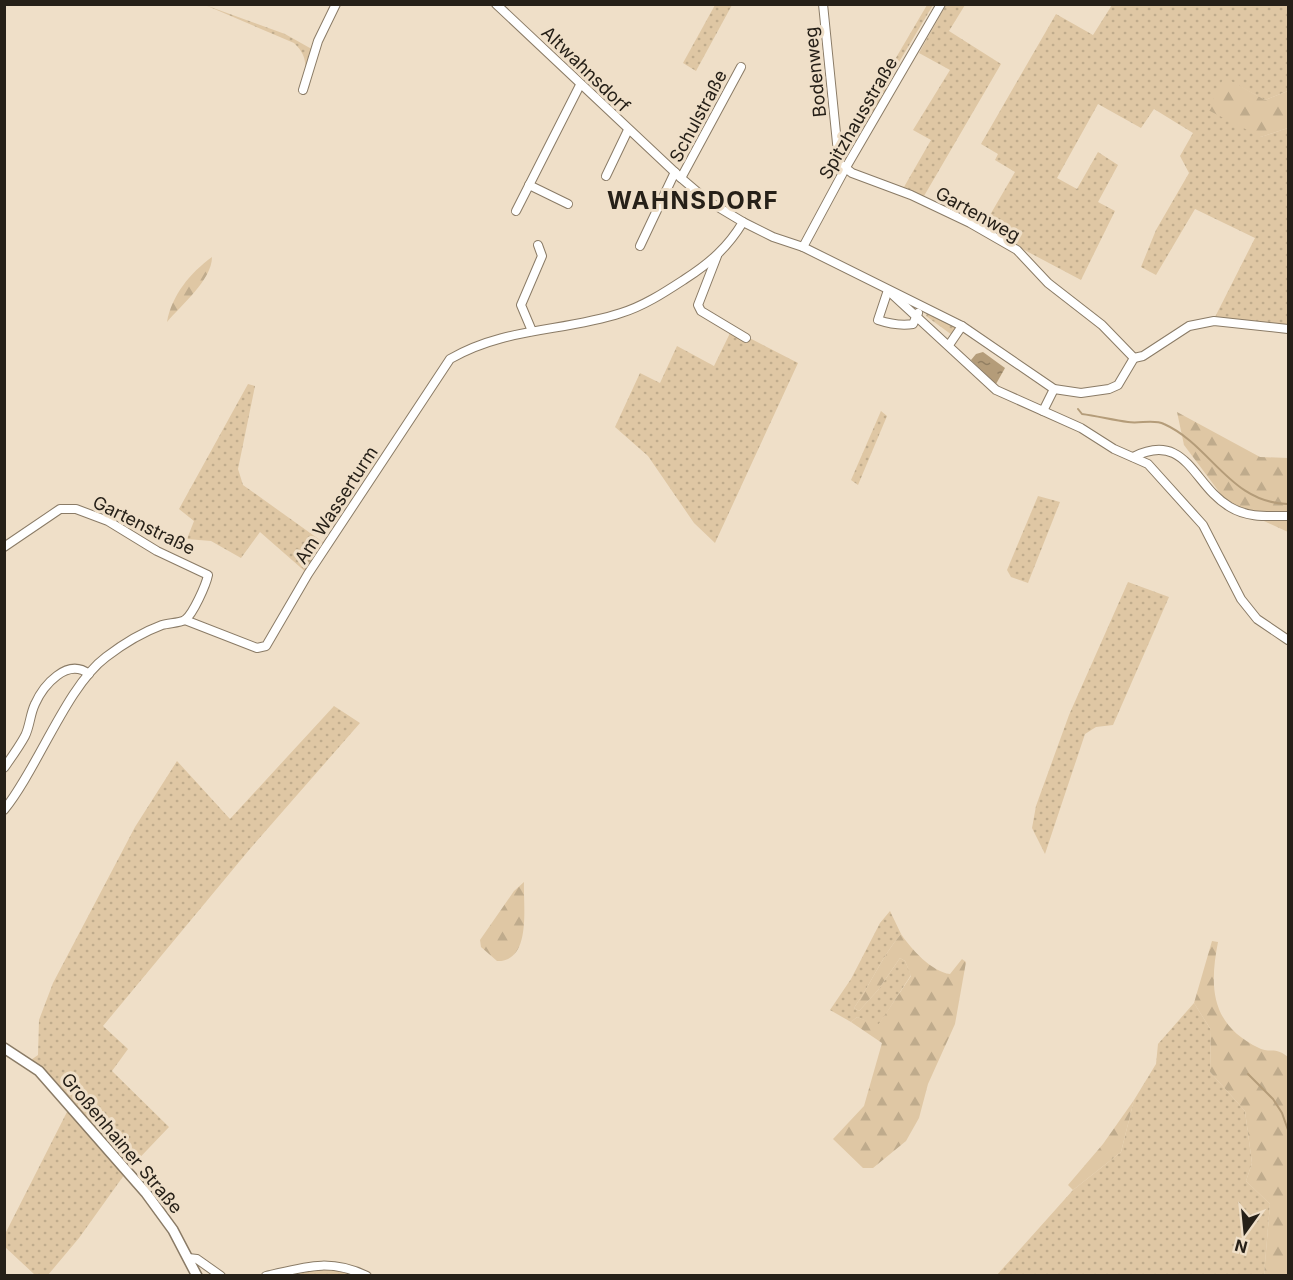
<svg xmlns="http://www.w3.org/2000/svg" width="1293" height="1280" viewBox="0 0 1293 1280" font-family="Inter,sans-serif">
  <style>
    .grass { fill: url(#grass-dots) }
    .forest { fill: url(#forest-firs) }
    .water { fill: url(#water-ripples) }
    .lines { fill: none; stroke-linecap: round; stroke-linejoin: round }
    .stream { stroke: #b49c79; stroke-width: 2 }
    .minor-casing { stroke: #8a7b66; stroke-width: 10 }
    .tertiary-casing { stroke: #8a7b66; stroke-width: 12 }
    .minor { stroke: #fff; stroke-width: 8 }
    .tertiary { stroke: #fff; stroke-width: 9 }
    .labels { text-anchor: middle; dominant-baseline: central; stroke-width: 6; stroke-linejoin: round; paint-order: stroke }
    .street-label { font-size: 18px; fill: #262018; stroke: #efdfc8 }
    .district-label { font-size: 24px; font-weight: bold; letter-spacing: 1.5px; fill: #262018; stroke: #efdfc8 }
  </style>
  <defs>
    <pattern id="grass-dots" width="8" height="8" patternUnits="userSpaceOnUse" patternTransform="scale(1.5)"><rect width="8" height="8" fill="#dfc7a4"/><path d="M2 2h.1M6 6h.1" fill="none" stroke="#bfab8c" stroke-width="1.8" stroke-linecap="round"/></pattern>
    <pattern id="forest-firs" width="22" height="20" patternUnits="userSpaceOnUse" patternTransform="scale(1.5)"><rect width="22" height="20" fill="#dfc7a4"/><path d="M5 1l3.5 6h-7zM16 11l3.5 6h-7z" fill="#bfab8c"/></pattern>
    <pattern id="water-ripples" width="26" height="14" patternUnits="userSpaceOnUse" patternTransform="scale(1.5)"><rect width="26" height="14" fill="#b49c79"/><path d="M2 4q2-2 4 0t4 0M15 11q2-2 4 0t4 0" fill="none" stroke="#927f62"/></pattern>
  </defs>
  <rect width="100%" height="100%" fill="#efdfc8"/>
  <g class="grass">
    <path d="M 205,5 L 285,34 L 317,52 L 309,88 L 302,86 C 306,68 309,57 294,43 Z"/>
    <path d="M 715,5 L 732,5 L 696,71 L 683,63 Z"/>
    <path d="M 927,5 L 933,5 L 889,79 L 892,84 L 843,164 L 840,149 L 847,141 Z"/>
    <path d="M 946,5 L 965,5 L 949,31 L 1001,64 L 924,196 L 904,187 L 931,140 L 913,130 L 950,70 L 919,53 Z"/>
    <path d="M 1112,5 L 1288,5 L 1288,91 L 1265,100 L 1224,78 L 1261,137 L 1288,128 L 1288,326 L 1214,319 L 1255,238 L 1195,209 L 1156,275 L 1141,267 L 1156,230 L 1189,173 L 1180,156 L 1193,133 L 1154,109 L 1141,128 L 1098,104 L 1057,178 L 1077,189 L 1098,152 L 1118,165 L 1098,202 L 1115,211 L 1081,280 L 964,218 L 972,205 L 990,215 L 1015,172 L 995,160 L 998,154 L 981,144 L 1056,14 L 1093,35 Z"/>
    <path d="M 928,311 L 958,326 L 952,335 L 926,316 Z"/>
    <path d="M 732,329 L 798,363 L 715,543 L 694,523 L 648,456 L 615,427 L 640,373 L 660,383 L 677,346 L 714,366 Z"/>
    <path d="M 248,384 L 255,386 L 238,469 L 243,485 L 327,545 L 308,574 L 260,532 L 241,558 L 211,541 L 187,539 L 194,521 L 179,509 Z"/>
    <path d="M 881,411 L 887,416 L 858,485 L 851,480 Z"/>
    <path d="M 1038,496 L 1060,502 L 1028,583 L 1011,577 L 1007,570 Z"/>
    <path d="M 1128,582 L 1169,597 L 1113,725 L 1096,727 L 1085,734 L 1045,854 L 1032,828 L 1036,806 L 1069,715 Z"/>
    <path d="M 334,706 L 360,723 L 249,850 L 103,1026 L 128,1049 L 112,1071 L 169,1127 L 127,1171 L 79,1238 L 48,1275 L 35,1275 L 5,1247 L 4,1236 L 70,1106 L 28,1062 L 38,1055 L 39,1020 L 53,983 L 135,827 L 177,761 L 230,819 Z"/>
    <path d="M 890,911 L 901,934 C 882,956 871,984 854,1008 L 859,1011 L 878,990 L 900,958 L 905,961 L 911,975 L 878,1026 L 857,1017 L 851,1022 L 830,1010 L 851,979 L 880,923 Z"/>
    <path d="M 1194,1003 L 1211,1030 L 1210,1072 L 1245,1111 L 1252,1163 L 1246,1181 L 1270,1204 L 1264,1275 L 996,1276 L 1073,1190 L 1121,1152 L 1134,1100 L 1156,1064 L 1158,1044 Z"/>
    <path d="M 318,1269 L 331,1269 L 355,1275 L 291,1276 Z"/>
  </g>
  <g class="forest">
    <path d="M 1224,77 L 1265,100 L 1288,91 L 1288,128 L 1261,137 L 1208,110 Z"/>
    <path d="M 212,257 C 212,280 181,305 167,322 C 172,295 190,273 212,257 Z"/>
    <path d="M 1177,412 L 1260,457 L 1288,458 L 1288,532 L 1229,505 L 1184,445 Z"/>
    <path d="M 524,882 C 523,906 532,962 497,961 L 481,947 L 480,940 L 514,891 Z"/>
    <path d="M 901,934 C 911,949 932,972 950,974 L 962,959 L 966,962 L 955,1024 L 928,1084 L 919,1118 L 906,1141 L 873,1168 L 863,1168 L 833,1139 L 864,1106 L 882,1043 L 851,1022 L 857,1017 L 878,1025 L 911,976 L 905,961 L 900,958 L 878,990 L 859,1011 L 854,1008 C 871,984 882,956 901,934 Z"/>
    <path d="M 1212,941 L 1218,942 C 1209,988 1211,1025 1259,1048 C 1271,1054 1274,1046 1288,1057 L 1288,1275 L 1264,1275 L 1270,1204 L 1246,1181 L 1252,1163 L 1245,1111 L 1210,1072 L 1211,1030 L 1194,1003 Z"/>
    <path d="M 1134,1100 L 1121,1152 L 1073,1190 L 1068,1185 L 1103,1144 Z"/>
  </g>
  <path class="water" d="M 983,352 L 1005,368 L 996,384 L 971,360 L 976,354 Z"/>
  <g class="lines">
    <g class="stream">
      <path d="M 1078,409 L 1082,414 C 1097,416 1113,420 1128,422 C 1139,424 1154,419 1164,424 C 1211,445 1230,503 1288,504"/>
      <path d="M 1248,1074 L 1273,1099 L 1282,1113 L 1288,1130"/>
    </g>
    <g class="minor-casing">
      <g id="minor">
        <path d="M 496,4 L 681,178 L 708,201 L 743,222 L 773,237 L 803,247 L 962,326 L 1054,389 L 1081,393 L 1109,389 L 1118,385 L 1134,358"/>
        <path d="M 823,4 L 839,163 L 852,173 L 911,195 L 970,223 L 1017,250 L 1048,283 L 1102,325 L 1134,358"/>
        <path d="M 303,90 L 318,41 L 336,4"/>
        <path d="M 606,176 L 628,130"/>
        <path d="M 681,178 L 741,67"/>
        <path d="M 529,185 L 568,204"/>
        <path d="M 516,211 L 580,85"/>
        <path d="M 640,246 L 675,172"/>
        <path d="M 803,247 L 845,169 L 941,4"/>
        <path d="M 717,256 L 698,305 L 701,311 L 746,338"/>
        <path d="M 888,290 L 878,320 C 890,324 900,326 913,324 L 918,313"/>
        <path d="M 893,295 L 996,390 L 1081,428 L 1114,449 L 1148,464 L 1203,525 L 1241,599 L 1257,619 L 1288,640"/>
        <path d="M 532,331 L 521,305 L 542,256 L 538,245"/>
        <path d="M 949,345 L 962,326"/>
        <path d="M 1134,358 L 1143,356 L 1189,326 L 1214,321 L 1288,329"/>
        <path d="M 1043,411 L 1054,389"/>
        <path d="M 1133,457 C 1187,430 1193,486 1230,507 C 1248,518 1268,516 1288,516"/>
        <path d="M 4,547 L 60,509 L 76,509 L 108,521 L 157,551 L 208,575 C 206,585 193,614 185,620 C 179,623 169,623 162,625 C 143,632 123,644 106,657 C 67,686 38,768 4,810"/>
        <path d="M 185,620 L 257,648 L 266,646 L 308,574 L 450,359 C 505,327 563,332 621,313 C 644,306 665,292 685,279 C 710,263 728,247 743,222"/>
        <path d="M 4,768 C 11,758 19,747 25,736 C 30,726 30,714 35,704 C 43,686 67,657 89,674"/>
        <path d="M 188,1258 L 197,1259 L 221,1276"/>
        <path d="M 266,1276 C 305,1267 329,1258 367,1276"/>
      </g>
    </g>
    <g class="tertiary-casing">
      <path id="tertiary" d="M 4,1048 L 39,1071 L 146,1193 L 173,1230 L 197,1276"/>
    </g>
    <use href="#minor" class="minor"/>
    <use href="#tertiary" class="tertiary"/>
  </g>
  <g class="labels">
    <g class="street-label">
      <text transform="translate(586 69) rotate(44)">Altwahnsdorf</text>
      <text transform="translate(815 72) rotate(-96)">Bodenweg</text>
      <text transform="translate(698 116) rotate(-62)">Schulstraße</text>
      <text transform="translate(858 118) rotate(-60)">Spitzhausstraße</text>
      <text transform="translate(978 214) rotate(29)">Gartenweg</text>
      <text transform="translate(336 505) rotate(-57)">Am Wasserturm</text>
      <text transform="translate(144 525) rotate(26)">Gartenstraße</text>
      <text transform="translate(122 1143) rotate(50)">Großenhainer Straße</text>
    </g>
    <g class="district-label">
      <text x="693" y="200">WAHNSDORF</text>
    </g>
  </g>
  <rect width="1293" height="1280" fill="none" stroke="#262018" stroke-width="12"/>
  <g transform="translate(1245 1232) rotate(195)" stroke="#efdfc8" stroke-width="4.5" paint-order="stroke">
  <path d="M0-4.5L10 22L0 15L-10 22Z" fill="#262018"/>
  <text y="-9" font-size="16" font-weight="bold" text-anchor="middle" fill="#262018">N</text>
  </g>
</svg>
